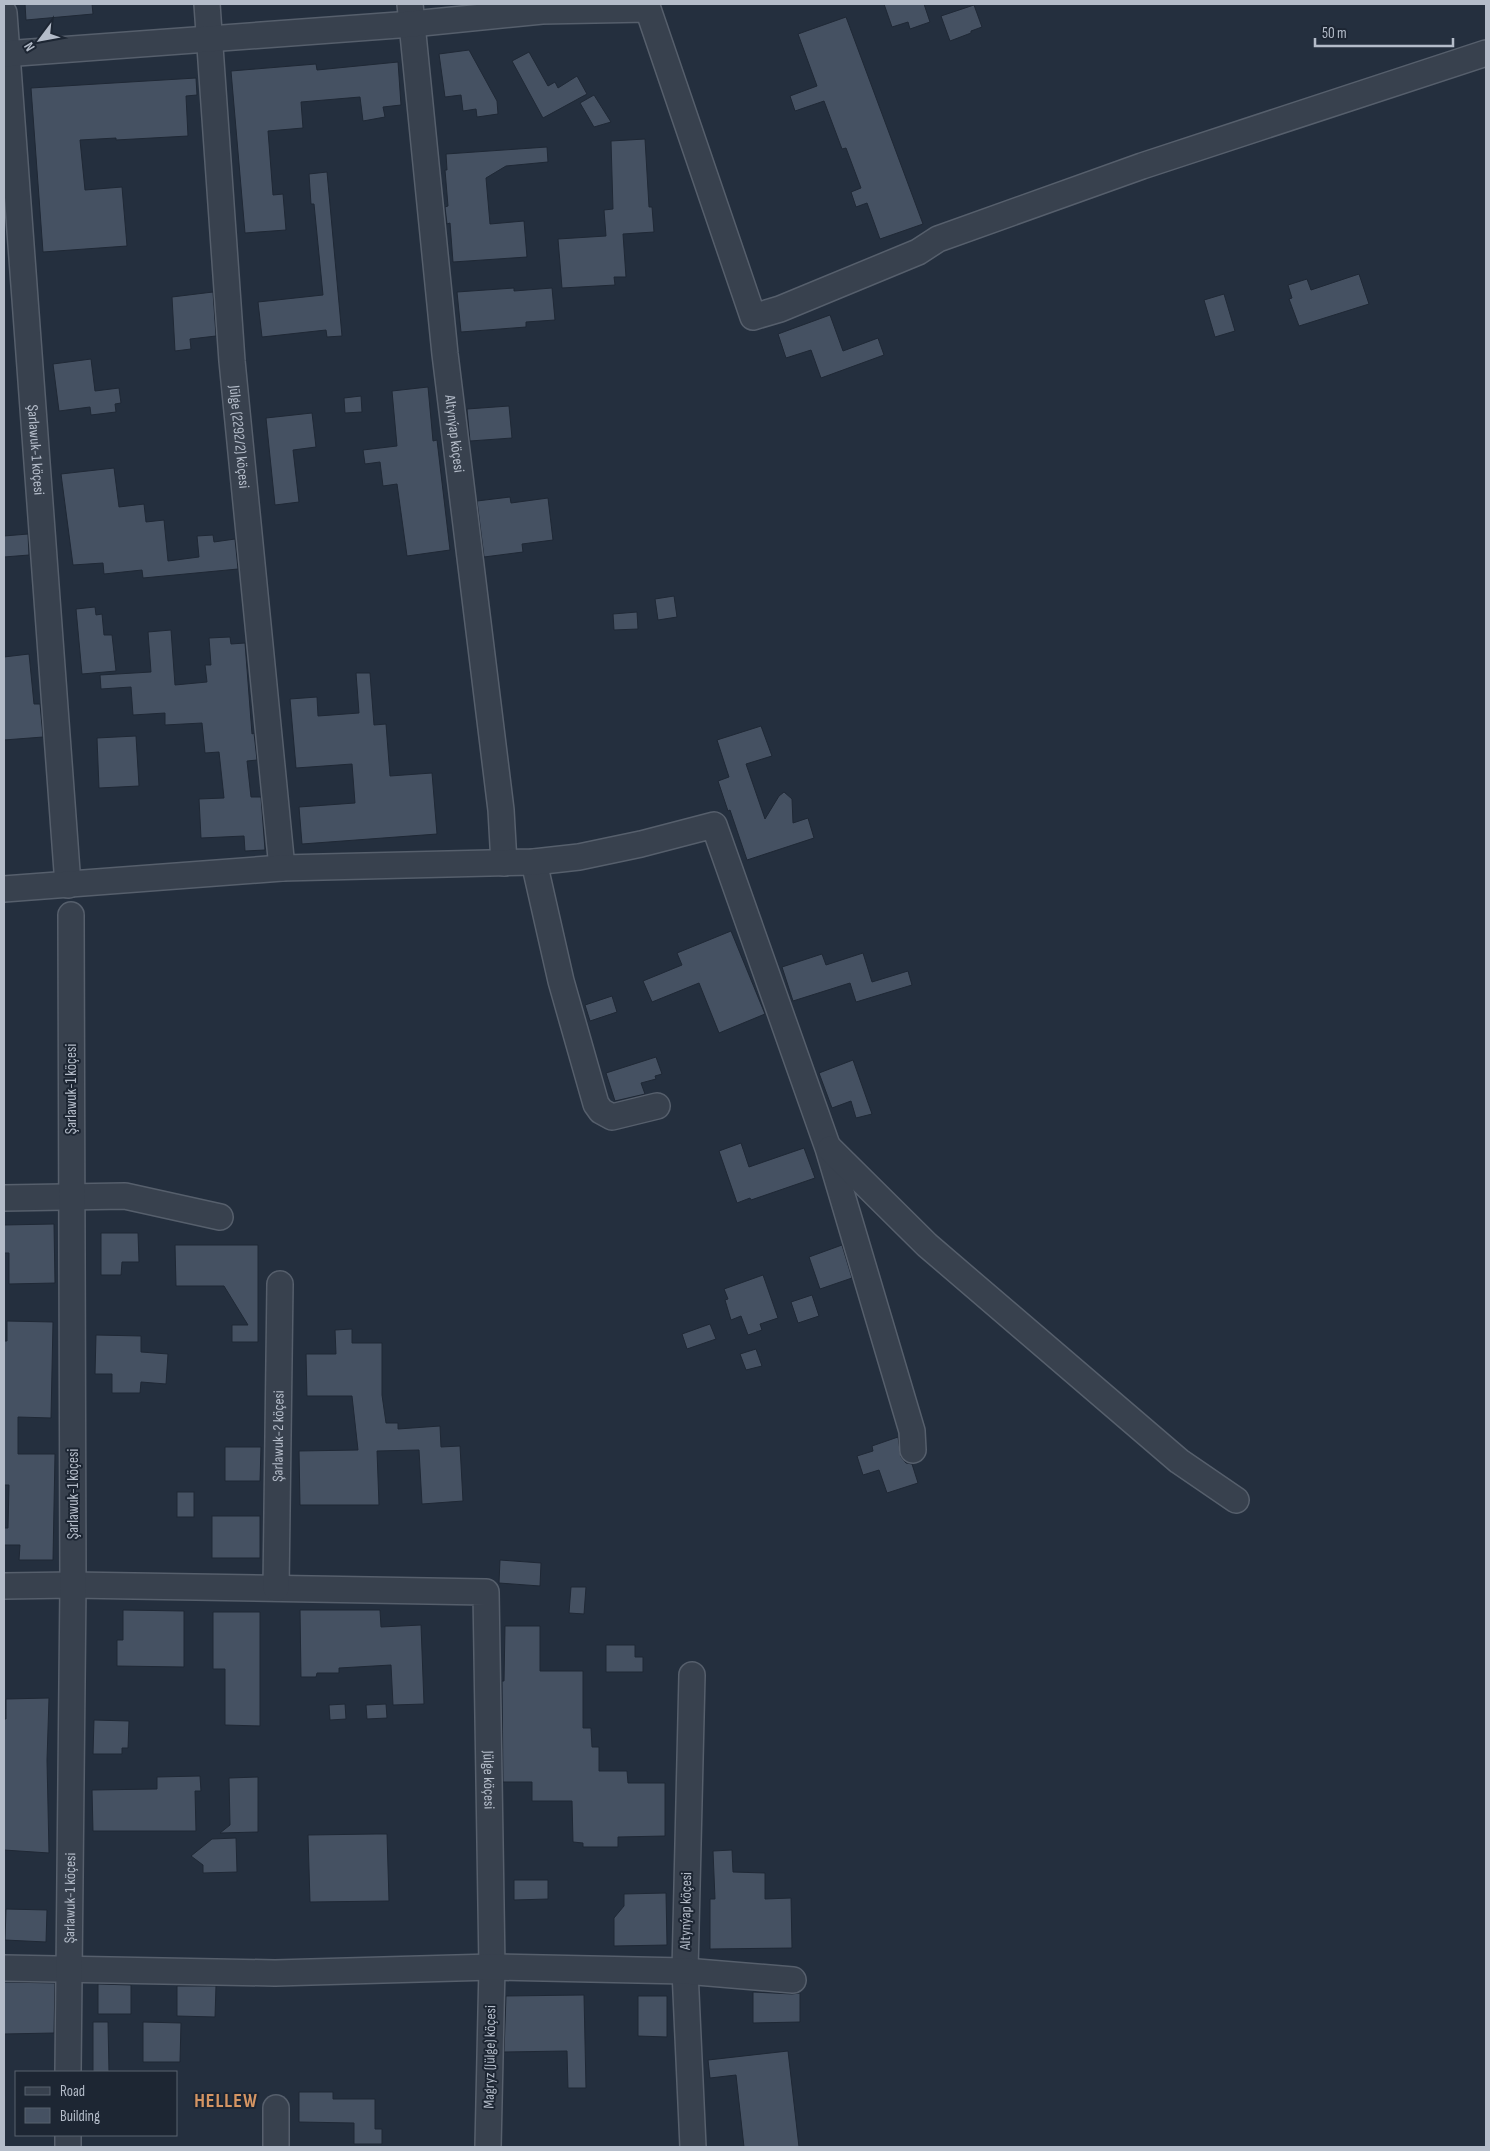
<svg xmlns="http://www.w3.org/2000/svg" width="1490" height="2151" viewBox="0 0 1490 2151" font-family="'Sofia Sans Condensed',sans-serif">
  <style>
    .building { fill: #455162; stroke: #1f2835 }
    .lines { fill: none; stroke-linecap: round; stroke-linejoin: round }
    .minor-casing { stroke: #565f6c; stroke-width: 28 }
    .minor { stroke: #38414e; stroke-width: 25 }
    .labels { text-anchor: middle; dominant-baseline: central; stroke-width: 4; stroke-linejoin: round; paint-order: stroke }
    .street-label { font-size: 15px; fill: #b4bcc9; stroke: #1d2633 }
    .district-label { font-size: 20px; font-weight: bold; letter-spacing: 1px; fill: #d59563; stroke: #1d2633 }
  </style>
  <rect width="100%" height="100%" fill="#242f3e"/>
  <g class="building">
    <path d="M 25,4 L 92,4 L 93,14 L 26,20 Z"/>
    <path d="M 884,4 L 924,4 L 930,22 L 910,29 L 908,22 L 892,27 Z"/>
    <path d="M 974,5 L 982,27 L 971,31 L 971,33 L 950,41 L 941,16 Z"/>
    <path d="M 846,17 L 923,224 L 880,239 L 867,203 L 856,207 L 851,192 L 861,188 L 846,148 L 842,149 L 824,101 L 795,111 L 790,96 L 817,86 L 798,34 Z"/>
    <path d="M 469,50 L 497,101 L 498,114 L 477,117 L 476,109 L 463,111 L 461,95 L 445,97 L 439,54 Z"/>
    <path d="M 529,52 L 548,86 L 555,82 L 558,88 L 577,76 L 587,94 L 543,118 L 512,61 Z"/>
    <path d="M 398,62 L 401,105 L 383,107 L 385,117 L 363,121 L 360,97 L 301,102 L 303,128 L 268,131 L 273,195 L 283,194 L 286,230 L 245,233 L 231,71 L 316,64 L 317,70 Z"/>
    <path d="M 196,78 L 197,95 L 186,96 L 188,136 L 116,140 L 116,138 L 80,140 L 85,190 L 122,187 L 127,246 L 43,252 L 31,88 Z"/>
    <path d="M 594,95 L 611,122 L 594,127 L 580,103 Z"/>
    <path d="M 645,139 L 649,207 L 652,207 L 654,232 L 623,234 L 626,277 L 614,277 L 615,285 L 562,288 L 558,239 L 606,236 L 604,210 L 613,209 L 611,141 Z"/>
    <path d="M 547,147 L 548,162 L 506,166 L 486,178 L 490,224 L 524,221 L 527,257 L 453,262 L 450,223 L 447,224 L 445,207 L 448,206 L 445,170 L 447,170 L 446,154 Z"/>
    <path d="M 327,172 L 342,336 L 327,337 L 326,330 L 262,337 L 258,302 L 323,295 L 314,204 L 311,204 L 309,174 Z"/>
    <path d="M 1359,274 L 1369,304 L 1299,326 L 1289,299 L 1292,298 L 1288,285 L 1307,279 L 1311,290 Z"/>
    <path d="M 514,288 L 514,291 L 552,288 L 555,320 L 526,322 L 526,327 L 461,332 L 457,292 Z"/>
    <path d="M 213,292 L 216,336 L 190,339 L 191,349 L 175,351 L 172,297 Z"/>
    <path d="M 1224,294 L 1235,331 L 1215,337 L 1204,300 Z"/>
    <path d="M 830,315 L 843,351 L 878,338 L 884,355 L 821,378 L 811,350 L 786,358 L 778,334 Z"/>
    <path d="M 91,359 L 95,391 L 119,388 L 121,403 L 115,404 L 116,412 L 91,415 L 90,407 L 59,411 L 53,364 Z"/>
    <path d="M 428,387 L 433,441 L 437,440 L 450,550 L 407,556 L 397,484 L 383,486 L 380,462 L 365,464 L 363,450 L 397,446 L 392,391 Z"/>
    <path d="M 361,396 L 362,412 L 345,413 L 344,398 Z"/>
    <path d="M 509,406 L 512,438 L 470,441 L 467,409 Z"/>
    <path d="M 312,413 L 316,447 L 293,450 L 299,502 L 275,505 L 266,418 Z"/>
    <path d="M 114,468 L 119,507 L 144,504 L 146,522 L 164,520 L 168,561 L 199,557 L 197,536 L 213,535 L 214,542 L 235,539 L 238,569 L 143,578 L 142,570 L 104,574 L 103,563 L 73,565 L 61,474 Z"/>
    <path d="M 510,497 L 511,503 L 548,498 L 553,540 L 522,544 L 523,552 L 484,557 L 477,501 Z"/>
    <path d="M 28,534 L 29,555 L 4,557 L 4,536 Z"/>
    <path d="M 674,596 L 677,617 L 658,620 L 655,599 Z"/>
    <path d="M 95,607 L 96,615 L 102,614 L 104,635 L 112,635 L 116,671 L 82,674 L 76,609 Z"/>
    <path d="M 637,612 L 638,629 L 614,630 L 613,614 Z"/>
    <path d="M 171,630 L 175,685 L 207,682 L 205,665 L 211,665 L 209,638 L 230,637 L 231,644 L 245,643 L 252,734 L 254,733 L 257,760 L 247,761 L 251,797 L 261,797 L 265,850 L 245,851 L 244,836 L 201,838 L 199,799 L 224,798 L 219,752 L 205,753 L 202,723 L 165,725 L 165,713 L 133,715 L 131,687 L 101,689 L 100,675 L 151,672 L 148,632 Z"/>
    <path d="M 29,654 L 34,704 L 40,704 L 43,737 L 4,740 L 4,657 Z"/>
    <path d="M 356,673 L 370,673 L 374,725 L 386,724 L 390,776 L 432,773 L 437,834 L 302,844 L 299,807 L 355,803 L 352,764 L 296,768 L 290,699 L 317,697 L 318,716 L 359,713 Z"/>
    <path d="M 761,726 L 772,756 L 746,764 L 765,819 L 779,796 L 784,792 L 792,799 L 793,823 L 808,818 L 814,838 L 747,860 L 730,810 L 728,811 L 718,781 L 729,777 L 717,740 Z"/>
    <path d="M 136,736 L 139,786 L 99,788 L 97,738 Z"/>
    <path d="M 731,931 L 765,1014 L 719,1033 L 699,983 L 652,1002 L 643,981 L 682,965 L 677,953 Z"/>
    <path d="M 863,953 L 872,982 L 908,971 L 912,985 L 856,1002 L 850,983 L 793,1001 L 782,967 L 822,954 L 826,965 Z"/>
    <path d="M 612,996 L 617,1012 L 590,1021 L 585,1005 Z"/>
    <path d="M 656,1057 L 662,1074 L 655,1076 L 656,1079 L 641,1083 L 645,1094 L 615,1101 L 606,1073 Z"/>
    <path d="M 853,1060 L 872,1114 L 856,1118 L 851,1101 L 832,1108 L 819,1073 Z"/>
    <path d="M 741,1143 L 749,1167 L 804,1148 L 815,1178 L 751,1200 L 750,1198 L 737,1203 L 719,1151 Z"/>
    <path d="M 54,1224 L 55,1283 L 9,1284 L 9,1253 L 4,1253 L 4,1225 Z"/>
    <path d="M 101,1233 L 138,1233 L 139,1262 L 122,1262 L 121,1275 L 101,1275 Z"/>
    <path d="M 175,1245 L 258,1245 L 258,1342 L 232,1342 L 232,1325 L 248,1325 L 224,1286 L 176,1286 Z"/>
    <path d="M 842,1245 L 852,1278 L 820,1289 L 809,1257 Z"/>
    <path d="M 763,1275 L 778,1318 L 760,1324 L 762,1330 L 748,1335 L 741,1316 L 731,1320 L 725,1300 L 728,1299 L 724,1289 Z"/>
    <path d="M 812,1295 L 819,1316 L 798,1323 L 791,1302 Z"/>
    <path d="M 7,1321 L 53,1322 L 51,1418 L 18,1417 L 18,1454 L 55,1454 L 53,1560 L 19,1560 L 20,1545 L 4,1545 L 4,1528 L 8,1528 L 9,1485 L 4,1485 L 4,1341 L 7,1341 Z"/>
    <path d="M 710,1324 L 716,1339 L 687,1349 L 682,1334 Z"/>
    <path d="M 352,1329 L 352,1343 L 382,1343 L 382,1395 L 386,1423 L 398,1423 L 398,1429 L 440,1426 L 441,1447 L 460,1446 L 463,1501 L 422,1504 L 419,1450 L 377,1451 L 379,1505 L 300,1505 L 299,1451 L 358,1450 L 352,1396 L 307,1396 L 306,1354 L 336,1354 L 335,1330 Z"/>
    <path d="M 96,1335 L 141,1336 L 141,1352 L 168,1354 L 166,1384 L 141,1382 L 140,1393 L 112,1393 L 112,1374 L 95,1374 Z"/>
    <path d="M 756,1349 L 762,1366 L 746,1370 L 740,1354 Z"/>
    <path d="M 898,1437 L 901,1457 L 906,1463 L 912,1464 L 918,1483 L 887,1493 L 879,1470 L 863,1475 L 857,1456 L 873,1451 L 872,1446 Z"/>
    <path d="M 225,1447 L 261,1447 L 260,1481 L 225,1481 Z"/>
    <rect x="177" y="1492" width="17" height="25"/>
    <rect x="212" y="1516" width="48" height="42"/>
    <path d="M 500,1560 L 541,1563 L 540,1586 L 499,1583 Z"/>
    <path d="M 571,1587 L 586,1587 L 584,1614 L 569,1613 Z"/>
    <path d="M 123,1610 L 184,1611 L 184,1667 L 117,1666 L 117,1640 L 123,1640 Z"/>
    <path d="M 300,1610 L 380,1610 L 381,1627 L 421,1625 L 424,1704 L 393,1705 L 391,1665 L 339,1668 L 339,1673 L 317,1673 L 316,1677 L 301,1677 Z"/>
    <path d="M 213,1612 L 260,1612 L 260,1726 L 225,1725 L 225,1669 L 213,1669 Z"/>
    <path d="M 505,1626 L 540,1626 L 540,1671 L 583,1671 L 583,1728 L 591,1728 L 592,1747 L 599,1747 L 599,1771 L 627,1771 L 628,1783 L 665,1783 L 665,1836 L 618,1837 L 618,1847 L 583,1847 L 583,1843 L 573,1842 L 572,1801 L 532,1801 L 532,1782 L 503,1782 L 502,1681 L 504,1681 Z"/>
    <path d="M 606,1645 L 635,1645 L 635,1657 L 643,1657 L 643,1672 L 606,1672 Z"/>
    <path d="M 49,1698 L 47,1760 L 49,1853 L 4,1850 L 4,1719 L 6,1719 L 6,1699 Z"/>
    <path d="M 345,1704 L 346,1719 L 330,1720 L 329,1705 Z"/>
    <path d="M 386,1704 L 387,1718 L 367,1719 L 366,1705 Z"/>
    <path d="M 94,1720 L 129,1721 L 128,1748 L 122,1748 L 122,1754 L 93,1754 Z"/>
    <path d="M 200,1776 L 201,1791 L 195,1791 L 196,1831 L 93,1831 L 92,1790 L 157,1789 L 157,1777 Z"/>
    <path d="M 258,1777 L 258,1832 L 220,1833 L 230,1825 L 229,1778 Z"/>
    <path d="M 376,1834 L 387,1834 L 389,1901 L 310,1902 L 308,1835 Z"/>
    <path d="M 236,1838 L 237,1872 L 203,1873 L 203,1865 L 191,1856 L 212,1839 Z"/>
    <path d="M 732,1850 L 733,1872 L 765,1873 L 765,1899 L 791,1898 L 792,1948 L 710,1949 L 710,1899 L 715,1899 L 713,1851 Z"/>
    <path d="M 514,1880 L 548,1880 L 548,1899 L 514,1900 Z"/>
    <path d="M 666,1893 L 667,1945 L 614,1946 L 614,1918 L 624,1906 L 624,1894 Z"/>
    <path d="M 6,1909 L 47,1910 L 46,1942 L 5,1940 Z"/>
    <path d="M 4,1982 L 55,1983 L 54,2033 L 4,2034 Z"/>
    <path d="M 98,1984 L 131,1985 L 131,2014 L 98,2014 Z"/>
    <path d="M 177,1986 L 216,1986 L 215,2017 L 177,2016 Z"/>
    <path d="M 753,1992 L 792,1994 L 800,1993 L 800,2022 L 753,2023 Z"/>
    <path d="M 584,1995 L 586,2088 L 568,2088 L 567,2051 L 504,2052 L 506,1996 Z"/>
    <path d="M 638,1996 L 667,1996 L 667,2037 L 638,2036 Z"/>
    <path d="M 93,2022 L 108,2022 L 109,2072 L 93,2072 Z"/>
    <path d="M 143,2022 L 181,2023 L 180,2062 L 143,2062 Z"/>
    <path d="M 788,2051 L 799,2147 L 744,2147 L 736,2075 L 710,2078 L 708,2060 Z"/>
    <path d="M 299,2092 L 333,2092 L 333,2099 L 375,2099 L 375,2129 L 382,2129 L 382,2144 L 354,2144 L 354,2123 L 299,2122 Z"/>
  </g>
  <g class="lines">
    <g class="minor-casing">
      <g id="minor">
        <path id="s1" d="M 207,4 L 232,361 L 282,868"/>
        <path id="s2" d="M 410,4 L 445,354 L 501,810 L 504,863"/>
        <path id="s3" d="M 4,13 L 68,885"/>
        <path d="M 4,54 L 412,24 L 542,11 L 648,9 L 753,317 L 780,309 L 918,252 L 938,239 L 1142,166 L 1486,53"/>
        <path d="M 534,862 L 561,981 L 596,1104 L 601,1111 L 612,1117 L 657,1106"/>
        <path d="M 4,889 L 282,868 L 534,862 L 579,857 L 641,844 L 714,825 L 828,1148 L 912,1431 L 913,1450"/>
        <path d="M 830,1149 L 927,1245 L 1179,1461 L 1236,1500"/>
        <path d="M 4,1198 L 125,1196 L 220,1217"/>
        <path id="s4" d="M 4,1586 L 73,1585 L 486,1592 L 492,1967 L 488,2147"/>
        <path id="s5" d="M 276,1588 L 280,1284"/>
        <path d="M 692,1675 L 685,1971 L 693,2147"/>
        <path d="M 4,1968 L 275,1973 L 492,1967 L 685,1971 L 793,1980"/>
        <path id="s6" d="M 68,2072 L 73,1585 L 71,915"/>
        <path d="M 276,2108 L 276,2147"/>
        <path d="M 68,2147 L 68,2135"/>
      </g>
    </g>
    <use href="#minor" class="minor"/>
  </g>
  <g class="labels">
    <g class="street-label">
      <text stroke="none"><textPath href="#s2" startOffset="432">Altynýap köçesi</textPath></text>
      <text stroke="none"><textPath href="#s1" startOffset="434">Jülge (2292/2) köçesi</textPath></text>
      <text stroke="none"><textPath href="#s3" startOffset="438">Şarlawuk-1 köçesi</textPath></text>
      <text transform="translate(71 1089) rotate(-90)">Şarlawuk-1 köçesi</text>
      <text stroke="none"><textPath href="#s5" startOffset="152">Şarlawuk-2 köçesi</textPath></text>
      <text transform="translate(73 1494) rotate(-90)">Şarlawuk-1 köçesi</text>
      <text stroke="none"><textPath href="#s4" startOffset="670">Jülge köçesi</textPath></text>
      <text stroke="none"><textPath href="#s6" startOffset="174">Şarlawuk-1 köçesi</textPath></text>
      <text transform="translate(686 1911) rotate(-89)">Altynýap köçesi</text>
      <text transform="translate(490 2057) rotate(-89)">Magryz (Jülge) köçesi</text>
    </g>
    <g class="district-label">
      <text x="226" y="2101">HELLEW</text>
    </g>
  </g>
  <rect width="1490" height="2151" fill="none" stroke="#b4bcc9" stroke-width="10"/>
  <rect x="15" y="2071" width="162" height="65" fill="#1d2633" stroke="#59626f"/>
  <rect x="25" y="2087" width="25" height="8" fill="#38414e" stroke="#59626f"/>
  <text x="60" y="2096" font-size="15" fill="#b4bcc9">Road</text>
  <rect x="25" y="2108" width="25" height="15" fill="#455162" stroke="#59626f"/>
  <text x="60" y="2121" font-size="15" fill="#b4bcc9">Building</text>
  <g transform="translate(40 40) rotate(238)" stroke="#1d2633" stroke-width="4" paint-order="stroke">
  <path d="M0-4L9 19L0 12L-9 19Z" fill="#b4bcc9"/>
  <text y="-8" font-size="14" font-weight="bold" text-anchor="middle" fill="#b4bcc9">N</text>
  </g>
  <path d="M1315 38v8h138v-8" fill="none" stroke="#b4bcc9" stroke-width="2.5"/>
  <text x="1322" y="38" font-size="15" fill="#b4bcc9" stroke="#1d2633" stroke-width="4" paint-order="stroke">50 m</text>
</svg>
